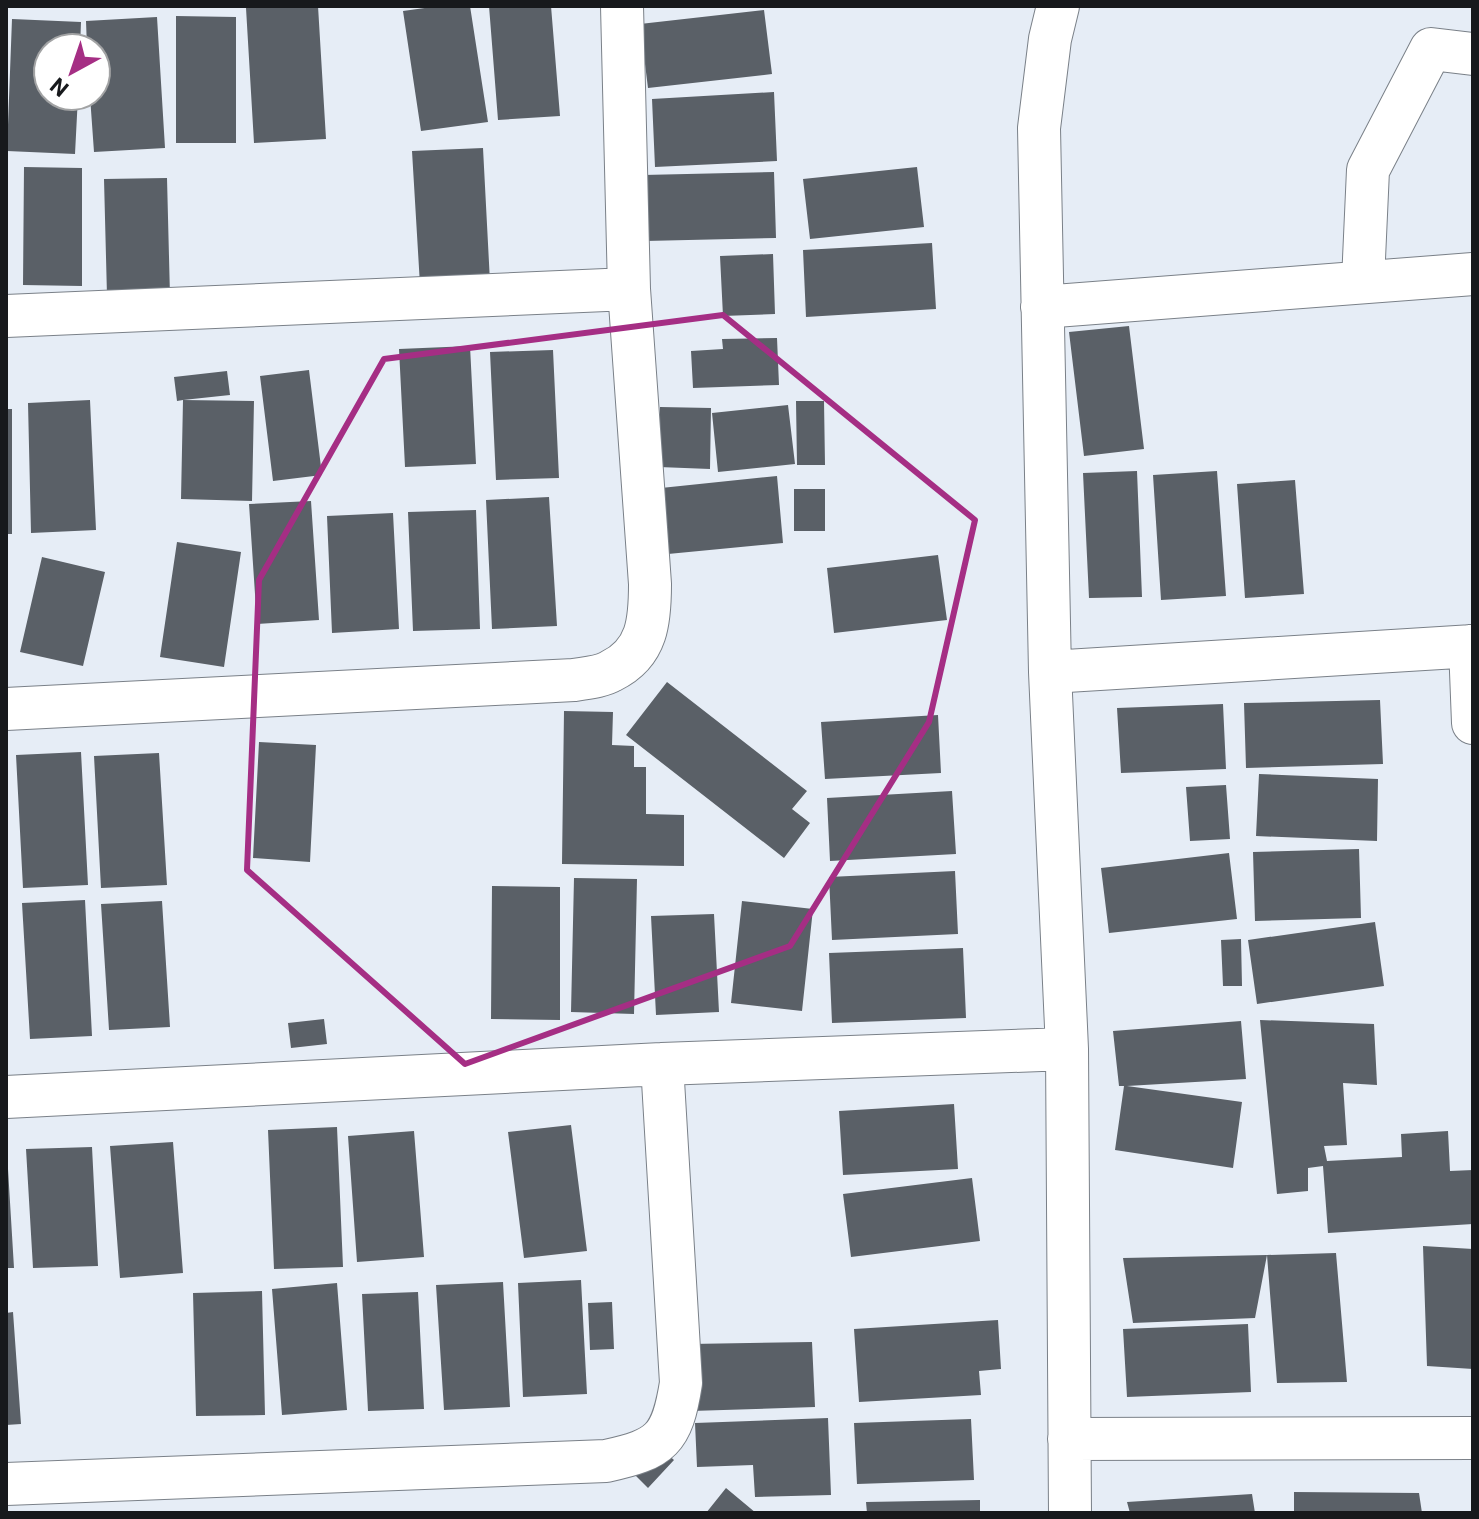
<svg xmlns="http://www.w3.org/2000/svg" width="1479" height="1519" font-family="Roboto,sans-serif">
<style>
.building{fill:#5a6067}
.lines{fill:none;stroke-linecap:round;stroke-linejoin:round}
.minor-casing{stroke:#7a8088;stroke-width:44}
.minor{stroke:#fff;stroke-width:42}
.marked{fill:none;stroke:#a52e84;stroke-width:6;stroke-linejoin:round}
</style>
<rect width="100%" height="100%" fill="#e6edf6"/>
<!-- building -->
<path class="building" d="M 299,6 L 318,6 L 326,139 L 254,143 L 246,8 Z
M 439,6 L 470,6 L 488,122 L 421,131 L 403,11 Z
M 489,6 L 551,6 L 560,116 L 498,120 Z
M 764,10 L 772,74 L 648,88 L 640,24 Z
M 176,16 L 236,17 L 236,143 L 176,143 Z
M 157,17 L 165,148 L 94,152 L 90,96 L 96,96 L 96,48 L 87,48 L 86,21 Z
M 12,19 L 81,22 L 80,48 L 48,48 L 48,96 L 78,96 L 75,154 L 7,151 Z
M 774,92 L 777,161 L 655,167 L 652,99 Z
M 483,148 L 490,282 L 420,285 L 412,151 Z
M 24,167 L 82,168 L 82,286 L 23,285 Z
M 917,167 L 924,227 L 810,239 L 803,179 Z
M 774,172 L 776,238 L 645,241 L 643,175 Z
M 167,178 L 170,296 L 107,296 L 104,179 Z
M 932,243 L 936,309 L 806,317 L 803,250 Z
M 773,254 L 775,314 L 723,316 L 720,256 Z
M 1129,326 L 1144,449 L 1084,456 L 1069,332 Z
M 777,338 L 779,385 L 693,388 L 691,351 L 723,349 L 722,339 Z
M 470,346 L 476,464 L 405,467 L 399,349 Z
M 553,350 L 559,478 L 496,480 L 490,352 Z
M 309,370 L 322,475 L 273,481 L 260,376 Z
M 227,371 L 230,395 L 183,400 L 254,401 L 252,501 L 181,499 L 183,400 L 177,401 L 174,377 Z
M 90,400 L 96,530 L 31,533 L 28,403 Z
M 796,401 L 824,401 L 825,465 L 797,465 Z
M 788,405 L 795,464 L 718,472 L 712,413 Z
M 660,407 L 711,408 L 710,469 L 659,467 Z
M 6,409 L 12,409 L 12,534 L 6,534 Z
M 1137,471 L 1142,597 L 1089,598 L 1083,473 Z
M 1217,471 L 1226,596 L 1161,600 L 1153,475 Z
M 777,476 L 783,543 L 668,554 L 661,488 Z
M 1295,480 L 1304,594 L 1245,598 L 1237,484 Z
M 794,489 L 825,489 L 825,531 L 794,531 Z
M 549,497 L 557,626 L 492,629 L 486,500 Z
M 311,501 L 319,620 L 257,624 L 249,504 Z
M 476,510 L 480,629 L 413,631 L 408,512 Z
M 393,513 L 399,629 L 332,633 L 327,516 Z
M 177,542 L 241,552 L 224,667 L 160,657 Z
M 938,555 L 947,620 L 834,633 L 827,568 Z
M 42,557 L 105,572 L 83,666 L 20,652 Z
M 667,682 L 807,791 L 792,809 L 810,823 L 784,858 L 626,735 Z
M 1380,700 L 1383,764 L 1246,768 L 1244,703 Z
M 1223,704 L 1226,769 L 1121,773 L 1117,708 Z
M 564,711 L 613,712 L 612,745 L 634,746 L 634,767 L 646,767 L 646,814 L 684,815 L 684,866 L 562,864 Z
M 938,715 L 941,773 L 825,779 L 821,722 Z
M 259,742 L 316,745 L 310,862 L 253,858 Z
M 81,752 L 88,885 L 23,888 L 16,755 Z
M 159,753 L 167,885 L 101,888 L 94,756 Z
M 1259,774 L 1378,779 L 1377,841 L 1256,836 Z
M 1226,785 L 1230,839 L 1190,841 L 1186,787 Z
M 952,791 L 956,854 L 830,861 L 827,798 Z
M 1359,849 L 1361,918 L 1255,921 L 1253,852 Z
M 1229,853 L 1237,919 L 1109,933 L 1101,868 Z
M 955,871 L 958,934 L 832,940 L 829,877 Z
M 574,878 L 637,879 L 634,1014 L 571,1012 Z
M 492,886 L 560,887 L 560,1020 L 491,1019 Z
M 85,900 L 92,1036 L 30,1039 L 22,903 Z
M 162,901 L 170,1027 L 109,1030 L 101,904 Z
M 742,901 L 813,909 L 802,1011 L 731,1003 Z
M 714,914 L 719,1012 L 656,1015 L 651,916 Z
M 1375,922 L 1384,986 L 1257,1004 L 1248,940 Z
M 1241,939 L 1242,986 L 1223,986 L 1221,940 Z
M 963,948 L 966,1018 L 832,1023 L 829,953 Z
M 324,1019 L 327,1044 L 291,1048 L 288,1023 Z
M 1260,1020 L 1374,1024 L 1377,1085 L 1343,1083 L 1347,1145 L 1324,1146 L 1327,1161 L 1402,1157 L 1401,1134 L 1448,1131 L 1450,1171 L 1473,1170 L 1473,1224 L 1328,1233 L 1323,1166 L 1308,1168 L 1308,1191 L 1277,1194 Z
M 1241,1021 L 1246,1079 L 1127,1086 L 1242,1102 L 1233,1168 L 1115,1150 L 1124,1086 L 1119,1086 L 1113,1031 Z
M 954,1104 L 958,1169 L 843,1175 L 839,1111 Z
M 571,1125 L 587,1251 L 524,1258 L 508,1132 Z
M 337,1127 L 343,1267 L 274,1269 L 268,1130 Z
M 414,1131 L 424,1257 L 357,1262 L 348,1136 Z
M 173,1142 L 183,1273 L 120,1278 L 110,1146 Z
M 92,1147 L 98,1266 L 33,1268 L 26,1149 Z
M 6,1169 L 8,1169 L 14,1268 L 6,1268 Z
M 972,1178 L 980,1241 L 851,1257 L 843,1194 Z
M 1423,1246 L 1473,1249 L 1473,1369 L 1427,1366 Z
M 1336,1253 L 1347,1382 L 1277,1383 L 1267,1255 Z
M 1267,1255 L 1255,1318 L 1133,1323 L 1123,1258 Z
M 581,1280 L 587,1394 L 523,1397 L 518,1283 Z
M 503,1282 L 510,1407 L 444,1410 L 436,1285 Z
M 337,1283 L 347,1410 L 282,1415 L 272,1289 Z
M 262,1291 L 265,1415 L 196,1416 L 193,1293 Z
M 418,1292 L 424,1409 L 368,1411 L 362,1294 Z
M 612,1302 L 614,1349 L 590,1350 L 588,1303 Z
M 13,1312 L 21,1424 L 6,1425 L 6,1313 Z
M 998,1320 L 1001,1369 L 979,1371 L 981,1395 L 859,1402 L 854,1329 Z
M 1248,1324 L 1251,1392 L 1127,1397 L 1123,1329 Z
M 812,1342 L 815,1407 L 691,1411 L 690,1344 Z
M 828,1418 L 831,1495 L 755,1497 L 753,1465 L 697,1467 L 695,1423 Z
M 971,1419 L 974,1480 L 857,1484 L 854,1423 Z
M 653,1441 L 674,1460 L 648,1488 L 627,1467 Z
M 726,1488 L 756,1513 L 706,1513 Z
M 1294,1492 L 1419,1493 L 1422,1513 L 1294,1513 Z
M 1252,1494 L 1255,1513 L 1130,1513 L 1127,1502 Z
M 980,1500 L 980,1513 L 867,1513 L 866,1502 Z"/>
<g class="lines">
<defs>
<path id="minor" d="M 1058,6 L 1050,39 L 1039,128 L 1050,672 L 1067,1049 L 1070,1513
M 1363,281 L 1368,170 L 1431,49 L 1473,54
M 1042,307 L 1473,274
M 6,316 L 629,289
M 1470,646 L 1473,723
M 1050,672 L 1473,646
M 6,709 L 574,680 C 585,678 601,677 611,671 C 648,653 650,620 650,584 L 629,289 L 622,6
M 6,1097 L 662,1064 L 1067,1049
M 1069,1439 L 1473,1438
M 6,1484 L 606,1461 C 661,1449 672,1440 681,1383 L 662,1064"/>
</defs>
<!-- minor casing -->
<use href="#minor" class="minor-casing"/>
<!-- minor -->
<use href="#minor" class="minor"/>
</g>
<!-- marked area -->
<path class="marked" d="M 723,315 L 975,520 L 929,722 L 790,946 L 465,1064 L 247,870 L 259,580 L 384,359 Z"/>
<!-- border -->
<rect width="1479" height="1519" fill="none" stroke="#17191c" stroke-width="16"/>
<!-- north arrow -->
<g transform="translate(72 72) rotate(220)"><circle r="38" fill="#ffffff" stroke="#a2a3a4" stroke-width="2"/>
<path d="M0-6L14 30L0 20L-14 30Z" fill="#a52e84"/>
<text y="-12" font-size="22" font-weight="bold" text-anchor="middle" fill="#17191c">N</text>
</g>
</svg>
